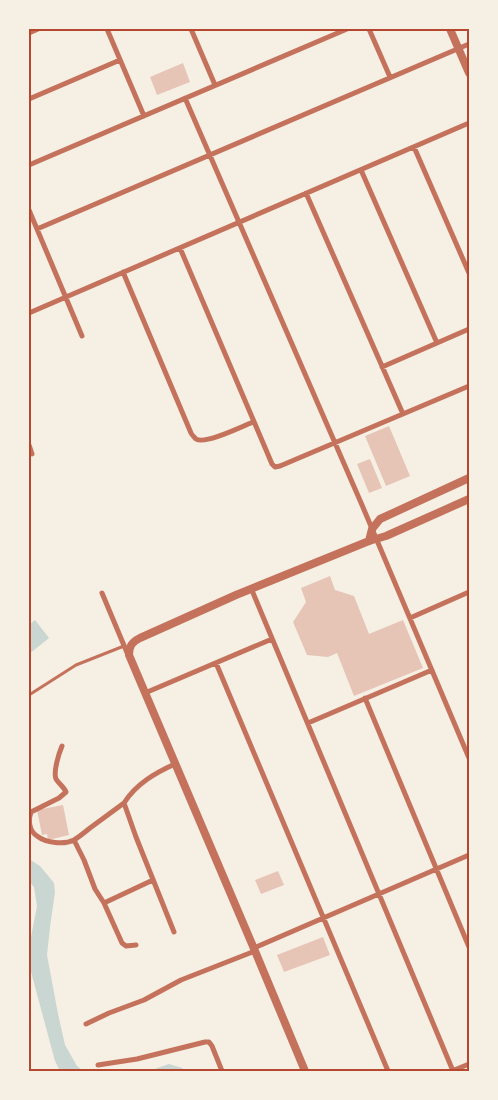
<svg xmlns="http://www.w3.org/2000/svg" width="498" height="1100" font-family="Figtree,sans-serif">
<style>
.water{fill:#c9d6d2}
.building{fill:#e6c5b7}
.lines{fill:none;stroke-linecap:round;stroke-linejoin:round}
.service{stroke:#c5725c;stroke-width:3}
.minor{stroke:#c5725c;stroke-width:5}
.tertiary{stroke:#c5725c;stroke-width:8}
.neatline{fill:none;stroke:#b5482f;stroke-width:2}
</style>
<rect width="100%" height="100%" fill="#f6efe4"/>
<!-- water -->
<path class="water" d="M 35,620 L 49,638 L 29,654 L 29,625 Z
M 29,859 L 40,866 L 54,883 L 55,892 L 50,927 L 47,955 L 58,1014 L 65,1045 L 77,1066 L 83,1071 L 60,1071 L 55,1061 L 30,968 L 29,947 L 37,906 L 34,887 L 29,881 Z
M 169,1064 L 182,1068 L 185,1071 L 149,1071 Z"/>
<!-- building -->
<path class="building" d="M 183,63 L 190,82 L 157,95 L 150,77 Z
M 389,426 L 410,476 L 386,486 L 365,436 Z
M 370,459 L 382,488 L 369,493 L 357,464 Z
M 330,576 L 335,590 L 354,596 L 369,634 L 403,620 L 423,668 L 354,696 L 337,653 L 328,657 L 307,655 L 293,622 L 306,602 L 301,588 Z
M 63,805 L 69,835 L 48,840 L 47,834 L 42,835 L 37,810 Z
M 278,871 L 284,885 L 261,894 L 255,880 Z
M 323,937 L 330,955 L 284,972 L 277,955 Z"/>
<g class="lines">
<!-- service -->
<path class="service" d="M 29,695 L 76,665 L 124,646"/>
<!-- minor -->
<path class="minor" d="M 107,29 L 144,116
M 191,29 L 215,85
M 369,29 L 390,77
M 29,33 L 38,29
M 185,98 L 362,505 L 469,758
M 29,99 L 120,60
M 414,147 L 469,273
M 29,165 L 347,29
M 361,170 L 437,343
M 306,193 L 403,414
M 29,210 L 82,336
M 37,229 L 469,44
M 180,248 L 272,464 L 275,467 L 280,466 L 469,386
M 123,272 L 191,433 C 192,435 194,437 196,439 C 205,445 243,426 253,422
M 29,313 L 469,123
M 382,367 L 469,329
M 29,445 L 32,454
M 251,588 L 453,1071
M 102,593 L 128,655
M 410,618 L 469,592
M 216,663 L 388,1071
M 145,693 L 272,639
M 365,698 L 469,947
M 308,723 L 432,670
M 62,746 C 59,753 53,772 56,779 C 59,784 64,787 66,792 L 59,798 L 31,812 C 28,820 29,831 37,836 C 46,843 64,845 74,840 C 79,837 85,832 90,828 C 101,820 113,811 124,803 C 136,784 155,773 175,764
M 124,803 L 136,837 L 174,932
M 74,840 L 84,860 L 95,889 L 104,903 L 122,943 L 126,946 L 136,945
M 104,903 L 153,880
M 254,948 L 469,855
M 86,1024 L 109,1013 L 144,1000 L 181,980 L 255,951
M 98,1065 L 137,1059 L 205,1042 L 209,1042 L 212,1046 L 222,1071
M 452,1071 L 469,1064"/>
<!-- tertiary -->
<path class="tertiary" d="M 450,29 L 469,73
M 369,541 L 372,529 L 380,519 L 469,478
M 305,1071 L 255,951 L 129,655 C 129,646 132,642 140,638 L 236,595 L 369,541 L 386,536 L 469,499"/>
</g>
<!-- border -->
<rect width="498" height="1100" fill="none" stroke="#f6efe4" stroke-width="60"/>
<rect x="30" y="30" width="438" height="1040" class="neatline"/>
</svg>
